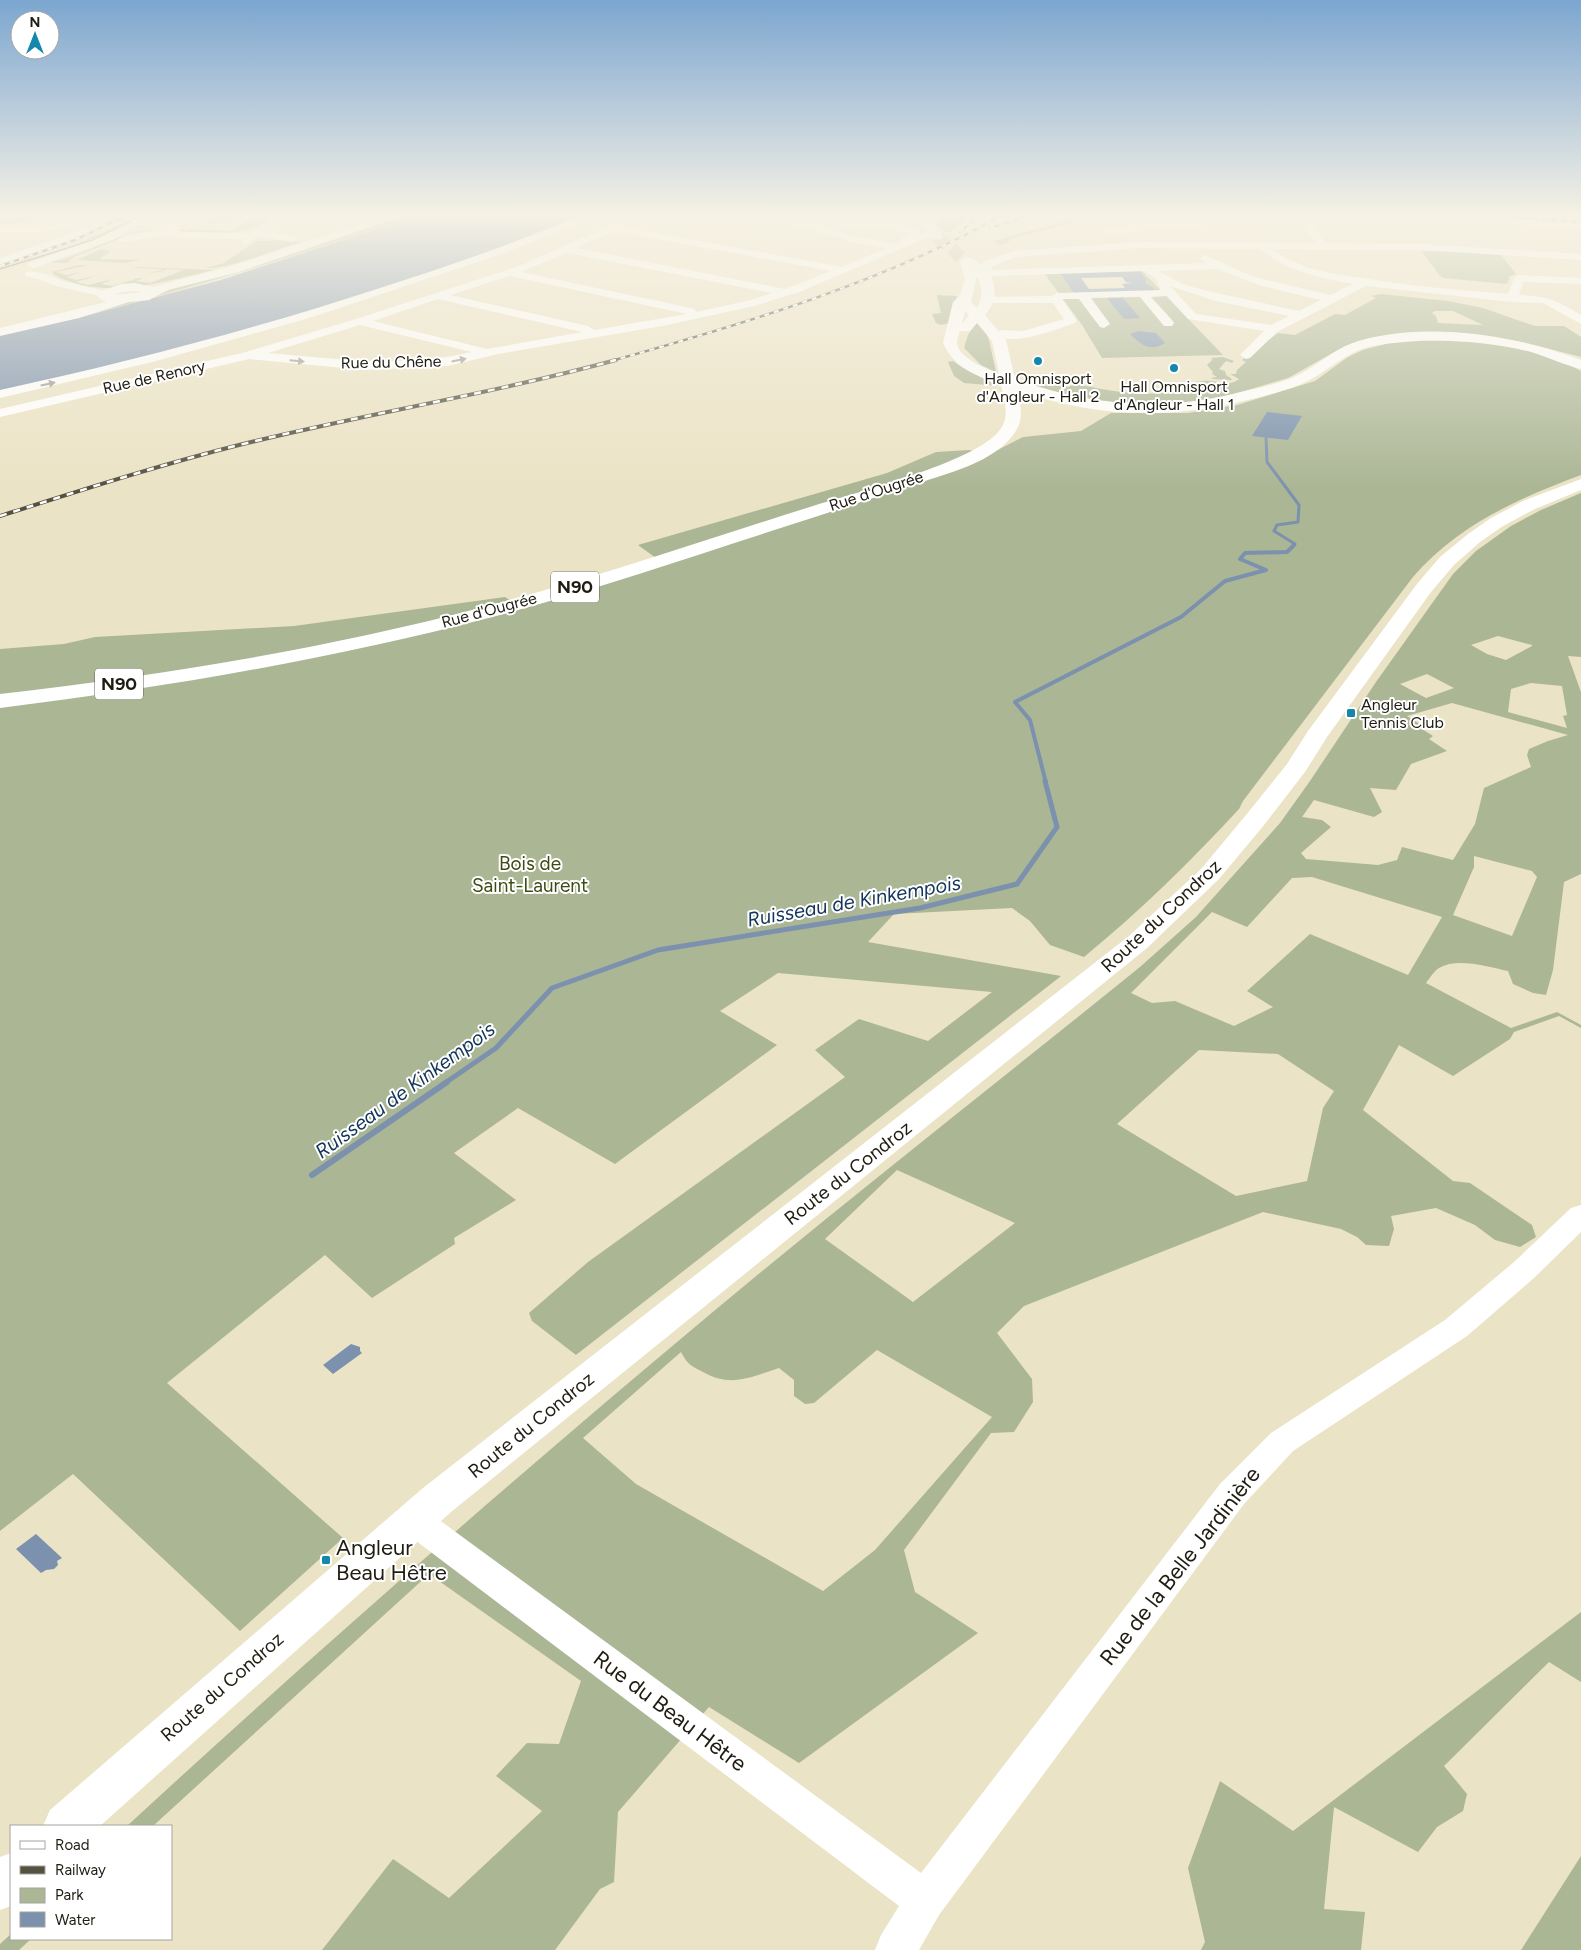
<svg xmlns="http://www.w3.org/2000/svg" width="1581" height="1950" font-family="Figtree,sans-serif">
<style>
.green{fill:#abb695;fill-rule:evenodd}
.water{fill:#7b91ad;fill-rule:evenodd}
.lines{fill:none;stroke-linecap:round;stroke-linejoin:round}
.stream-far3{stroke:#7b91ad;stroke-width:3}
.stream-far2{stroke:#7b91ad;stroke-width:4}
.stream-far1{stroke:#7b91ad;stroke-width:5}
.stream{stroke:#7b91ad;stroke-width:6}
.major-tunnel{stroke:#c2bba1;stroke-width:13;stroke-dasharray:13 6;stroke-linecap:butt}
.minor{fill:#fff;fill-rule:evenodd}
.major{fill:#fff;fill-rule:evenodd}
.tram{stroke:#555141;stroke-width:1}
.rail-far1-casing{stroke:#555141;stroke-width:2.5}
.rail-casing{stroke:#555141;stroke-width:4}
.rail-far1{stroke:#fff;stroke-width:2;stroke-dasharray:5;stroke-linecap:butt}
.rail{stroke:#fff;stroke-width:2.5;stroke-dasharray:7;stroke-linecap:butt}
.oneway{fill:#9a9994}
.poi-dot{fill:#1387ac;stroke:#fff;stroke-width:2}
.labels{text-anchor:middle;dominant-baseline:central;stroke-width:4;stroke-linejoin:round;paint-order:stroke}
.far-street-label{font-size:16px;fill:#1f1c11;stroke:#fff}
.far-poi-label{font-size:16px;fill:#1f1c11;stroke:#fff}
.shield{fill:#fff;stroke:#626058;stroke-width:1}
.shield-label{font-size:18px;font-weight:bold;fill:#1f1c11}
.park-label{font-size:19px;fill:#3d4a13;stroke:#fff}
.street-label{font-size:19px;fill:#1f1c11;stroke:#fff}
.water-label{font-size:20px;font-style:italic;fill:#13345b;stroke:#fff}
.near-poi-label{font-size:22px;fill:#1f1c11;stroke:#fff;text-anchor:start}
.near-street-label{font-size:22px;fill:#1f1c11;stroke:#fff}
</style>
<rect width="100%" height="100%" fill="#ebe3c5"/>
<!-- green -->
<path class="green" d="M 46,215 L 77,215 L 0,224 L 0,221 Z
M 235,215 L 238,215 C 225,224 220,224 205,223 L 207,222 L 204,220 L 209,219 L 194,218 L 199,215 Z
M 257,215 L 264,215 L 263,218 L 270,221 C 236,237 212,235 176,231 L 183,227 L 180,225 L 189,224 L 181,229 L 231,231 Z
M 407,215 L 419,215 C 309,251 199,287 86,315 Z
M 934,215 L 970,215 L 967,220 L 948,233 L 936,225 L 939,221 Z
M 1098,215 L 1141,215 L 1099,219 L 1087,219 L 1010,239 L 1009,242 L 999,245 L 994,241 L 1043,227 Z
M 126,222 L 133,222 L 72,248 L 0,270 L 0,268 L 67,248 Z
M 143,231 L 157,231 L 129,235 L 74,257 L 67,263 L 49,262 L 65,259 L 129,233 Z
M 291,240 L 299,242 C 275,250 230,269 206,268 L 224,263 L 256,241 Z
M 101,249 L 111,251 L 99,259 L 141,260 L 124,263 L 77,260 Z
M 1431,251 L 1480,252 L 1501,255 L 1516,274 L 1510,276 L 1507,284 L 1444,278 L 1440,276 L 1422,252 Z
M 79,265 L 89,265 L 56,272 L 66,275 L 81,272 L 66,277 L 76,280 L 96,276 L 76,282 L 88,285 L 113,279 L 101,284 L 113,286 L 139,278 L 143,278 L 136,281 L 150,283 L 184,270 L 165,269 L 166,270 L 145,275 L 164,269 L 134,268 L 136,267 L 214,270 C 171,280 111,298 69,281 C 62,279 56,277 52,272 Z
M 1140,271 L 1143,272 L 1223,355 L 1102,358 L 1082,325 L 1044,273 L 1060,273 L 1075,293 L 1156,291 L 1146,283 L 1146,277 Z
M 1381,294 L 1448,301 L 1483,308 L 1535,326 L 1564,326 L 1581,337 L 1581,357 L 1527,343 L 1459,334 L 1417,334 L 1377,337 L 1345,346 L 1288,378 L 1217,399 L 1189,404 L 1150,405 L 1089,401 L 1030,385 L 1045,381 L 1068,387 L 1075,384 C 1103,389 1132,396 1160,393 C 1175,391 1195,379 1209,381 C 1219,381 1230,387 1239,379 L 1230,374 L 1236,374 L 1237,370 L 1246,362 L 1242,360 L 1278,333 L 1295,335 L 1335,314 L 1345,315 L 1376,298 L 1371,296 ZM 1435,311 L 1453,311 L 1483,325 L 1438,323 L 1436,316 L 1432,313 Z
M 937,295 L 957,296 L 951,311 L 949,323 L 941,325 L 936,323 L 932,314 L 941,313 Z
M 976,323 L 982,323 L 989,340 L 996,372 L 981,365 L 964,348 L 968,335 Z
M 1417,340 C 1471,341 1532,344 1581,371 L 1581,475 C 1517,499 1458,525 1413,577 L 1243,801 L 1239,809 C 1190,862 1140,911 1084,957 L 1050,945 L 1030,921 L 1012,908 L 894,914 L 868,942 L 1061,976 L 576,1355 L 532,1321 L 529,1313 L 588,1262 L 845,1077 L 815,1050 L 859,1019 L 928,1041 L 992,992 L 778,973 L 720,1011 L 777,1045 L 615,1164 L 518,1108 L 454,1153 L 516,1200 L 454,1238 L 455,1244 L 372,1298 L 325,1255 L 167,1383 L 343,1538 L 240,1631 L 73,1474 L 0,1531 L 0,649 L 64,644 L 95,637 L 294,626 L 505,597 L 519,606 L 663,563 L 638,545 L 887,473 L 936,452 L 969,450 L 988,455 L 1023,437 L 1081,431 L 1111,413 L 1188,413 L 1237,405 L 1315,381 L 1348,357 L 1363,350 L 1389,343 Z
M 1223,357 L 1234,361 L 1232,363 L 1226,361 L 1219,369 L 1225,371 L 1226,375 L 1232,379 L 1231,380 L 1213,379 L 1211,378 L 1217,377 L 1212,374 L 1213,372 L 1207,365 L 1213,359 L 1210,358 Z
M 953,361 L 963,368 L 999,386 L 964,383 L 954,376 L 948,362 Z
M 1581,493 L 1581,657 L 1568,656 L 1581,692 L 1581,874 L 1564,882 L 1553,970 L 1546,995 L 1533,993 L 1513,984 L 1508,971 C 1488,967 1458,957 1439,968 C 1434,971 1430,978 1426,983 L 1511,1028 L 1557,1012 L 1581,1025 L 1581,1028 L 1559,1016 L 1514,1032 L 1510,1039 L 1453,1076 L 1399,1045 L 1363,1110 L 1453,1181 L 1470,1183 L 1532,1225 L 1536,1237 L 1520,1247 L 1495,1240 L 1475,1225 L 1436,1208 L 1391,1216 L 1394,1229 L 1389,1246 L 1366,1245 L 1357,1237 L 1341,1229 L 1263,1212 L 1024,1306 L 997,1333 L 1032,1379 L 1033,1402 L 1014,1432 L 991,1433 L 904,1550 L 915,1592 L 978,1633 L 799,1763 L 709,1707 L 618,1812 L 614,1882 L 600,1889 L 555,1950 L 322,1950 L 393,1859 L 449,1898 L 542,1811 L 496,1776 L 527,1743 L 559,1744 L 581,1681 L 429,1574 L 153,1826 L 127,1826 C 318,1650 514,1478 714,1311 C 854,1194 998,1082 1140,967 L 1196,917 L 1280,823 L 1310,781 L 1376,682 L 1453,574 L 1476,551 L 1511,526 L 1541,510 ZM 1498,636 L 1532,645 L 1532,646 L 1506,660 L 1487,654 L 1471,645 ZM 1427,674 L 1454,688 L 1426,698 L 1400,684 ZM 1531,683 L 1562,686 L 1567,715 L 1563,716 L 1567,728 L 1508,712 L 1511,689 ZM 1452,703 L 1568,735 L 1548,741 L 1529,749 L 1527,755 L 1531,767 L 1484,788 L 1475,824 L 1453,860 L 1402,847 L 1397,860 L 1378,865 L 1306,859 L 1301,853 L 1331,827 L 1322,820 L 1302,817 L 1314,800 L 1374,817 L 1382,812 L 1370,788 L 1396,790 L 1411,764 L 1447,751 L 1429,739 L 1433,736 L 1422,729 L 1418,723 L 1407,716 ZM 1474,856 L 1532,871 L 1537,877 L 1512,936 L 1453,915 L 1474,867 ZM 1312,877 L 1442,917 L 1408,975 L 1310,934 L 1247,991 L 1273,1007 L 1234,1026 L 1175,1001 L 1152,1003 L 1131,993 L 1212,912 L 1247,927 L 1292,878 ZM 1199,1050 L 1278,1054 L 1334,1091 L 1323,1108 L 1307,1181 L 1236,1196 L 1117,1124 ZM 897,1170 L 1015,1223 L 913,1302 L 825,1239 ZM 877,1350 L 992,1417 L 875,1550 L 823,1591 L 636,1484 L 583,1438 L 681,1352 C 688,1365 690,1365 703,1372 C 731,1388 751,1377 779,1368 L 794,1380 L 794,1396 L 805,1404 L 814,1403 Z
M 1581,1612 L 1581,1682 L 1549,1662 L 1444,1766 L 1467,1794 L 1463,1811 L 1437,1827 L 1418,1852 L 1334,1807 L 1324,1909 L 1365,1912 L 1361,1950 L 1201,1950 L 1205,1942 L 1188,1868 L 1220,1781 L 1293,1831 Z
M 1581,1856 L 1581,1950 L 1521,1950 Z
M 11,1934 L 11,1939 L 31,1939 L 19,1950 L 0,1950 L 0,1944 Z"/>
<!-- water -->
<path class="water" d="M 420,215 L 586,215 C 443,273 294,319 144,358 C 96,371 48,380 0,391 L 0,335 L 81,317 L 221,280 Z
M 1140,271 L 1146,278 L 1146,283 L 1157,291 L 1074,293 L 1060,273 ZM 1122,277 L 1126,282 L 1131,283 L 1122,284 L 1125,288 L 1089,289 L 1081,278 Z
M 1109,297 L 1122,297 L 1140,318 L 1124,319 L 1107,298 Z
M 1138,331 L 1156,333 L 1165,343 C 1149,353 1141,344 1130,334 Z
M 1267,412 L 1302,416 L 1288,440 L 1252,436 Z
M 351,1344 L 360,1347 L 360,1351 L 362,1353 L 333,1374 L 323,1365 Z
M 36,1534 L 62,1558 L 57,1561 L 58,1565 L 54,1569 L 46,1570 L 41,1573 L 16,1549 Z"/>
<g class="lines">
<!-- stream-far3 -->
<path class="stream-far3" d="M 1266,438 L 1267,462 L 1299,505 L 1298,522 L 1277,525 L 1274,531 L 1295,544 L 1292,547"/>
<!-- stream-far2 -->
<path class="stream-far2" d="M 1046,783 L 1030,720 L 1015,702 L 1181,617 L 1225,581 L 1266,570 L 1240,559 L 1245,553 L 1287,552 L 1294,545"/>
<!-- stream-far1 -->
<path class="stream-far1" d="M 445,1083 L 496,1048 L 552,988 L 658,950 L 920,908 L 1017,884 L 1057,827 L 1045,781"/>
<!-- stream -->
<path class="stream" d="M 312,1175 L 447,1082"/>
<!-- major-tunnel -->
<path class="major-tunnel" d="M 937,236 L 963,259"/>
<!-- minor -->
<path class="minor" d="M 146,214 L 159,214 L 119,237 L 37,267 L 33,268 L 28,265 L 29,263 L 111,233 Z
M 162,214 L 174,214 L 166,221 L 178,226 L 178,231 L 183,232 L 251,233 L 278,214 L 290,214 L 266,232 L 293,236 L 298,239 L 293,242 L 259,236 L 246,244 L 242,243 L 242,239 L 183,238 L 169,235 L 123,242 L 118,239 L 129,234 L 167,229 L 154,221 Z
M 583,214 L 597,214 L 572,226 L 501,254 L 306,319 L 156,361 L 0,398 L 0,390 C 128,362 255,329 380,288 C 448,266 517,243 583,214 Z
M 635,214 L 649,214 L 624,227 L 842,267 L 887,248 L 852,242 L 804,227 L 746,217 L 741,214 L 767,214 L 806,221 L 858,237 L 896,244 L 908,233 L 890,229 L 834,228 L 829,225 L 834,222 C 855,222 905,217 920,233 L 918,235 L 933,230 L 938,233 L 799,292 L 754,306 L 668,325 L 498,354 L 447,366 L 365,370 L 249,359 L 0,417 L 0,409 L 246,352 L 356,319 L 522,265 ZM 614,231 L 831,271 L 785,289 L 576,248 ZM 566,253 L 568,253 L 772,293 L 751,300 L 696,312 L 695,309 L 691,308 L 521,272 ZM 509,276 L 510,276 L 687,314 L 594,330 L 588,326 L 450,295 ZM 438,299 L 582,332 L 487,349 L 373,321 ZM 360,325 L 472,352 C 405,368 336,359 268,353 Z
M 1247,214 L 1288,214 L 1283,217 L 1108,234 L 1103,231 L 1108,228 Z
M 1295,214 L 1305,214 L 1326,243 L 1421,244 L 1581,254 L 1581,260 L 1421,250 L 1273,249 L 1283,257 L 1309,268 L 1340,275 L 1417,286 L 1508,294 L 1514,278 L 1519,275 L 1581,278 L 1581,284 L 1523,282 L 1519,295 C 1548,296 1556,300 1581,315 L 1581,324 L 1543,303 L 1512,302 L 1366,286 L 1277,332 L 1250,358 L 1246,359 L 1240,355 L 1264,331 L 1188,319 L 1167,296 L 1151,297 L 1172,320 L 1174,323 L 1172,326 L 1164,326 L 1140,297 L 1091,298 L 1110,324 L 1104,328 L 1100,327 L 1079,299 L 1062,299 L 1077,321 L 1075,323 C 1058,329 1009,348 995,334 L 1001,330 L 1023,331 L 1064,319 L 1053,303 L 988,303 L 982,300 L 988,297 L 1052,296 L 1057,293 L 1161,290 L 1156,279 L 1145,271 L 993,276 L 990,282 L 982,282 L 981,267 L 983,262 L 1014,251 L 1139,242 L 1316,243 ZM 1139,248 L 1260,249 C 1287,271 1319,278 1353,284 L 1330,295 L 1254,277 L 1205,255 L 1200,258 L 1206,263 L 992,270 L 991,267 L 1016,257 ZM 1217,269 L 1262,286 L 1321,300 L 1299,311 L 1203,290 L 1183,284 L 1158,271 ZM 1170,286 L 1216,301 L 1289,316 L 1271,325 L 1196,314 Z
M 1378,214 L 1445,214 L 1581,222 L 1581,228 L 1383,217 Z
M 109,215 L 115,215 L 117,217 L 75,239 L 0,265 L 0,258 L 67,235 Z
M 78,222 L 82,223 L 82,227 L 39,232 L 0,232 L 0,226 L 39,226 Z
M 30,271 L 48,275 L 63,281 L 109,292 L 111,294 L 105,297 L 56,286 L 41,280 L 26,276 L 25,274 L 26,272 Z
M 1581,1205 L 1581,1232 L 1534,1278 L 1467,1336 L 1293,1451 L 1244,1504 L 939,1915 L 919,1950 L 875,1950 L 881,1935 L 899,1906 L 403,1531 L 398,1521 L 403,1511 L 415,1507 L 427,1511 L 921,1873 L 1220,1484 L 1271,1433 L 1445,1320 L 1514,1262 L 1571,1208 Z"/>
<!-- major -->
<path class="major" d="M 390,214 L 408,214 L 239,272 L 168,290 L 149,300 L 129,302 L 79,318 L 0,336 L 0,328 L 106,302 L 97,296 L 104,290 L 121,284 L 135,283 L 153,287 L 231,266 ZM 135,291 L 143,292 L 114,295 L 122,292 Z
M 913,214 L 925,214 L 941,233 L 943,236 L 941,239 L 933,239 Z
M 966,257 C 993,264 1004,295 985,315 L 1006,340 L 1015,379 C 1094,407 1164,412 1245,391 C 1260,388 1275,384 1289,379 C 1315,369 1334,347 1362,340 C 1430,322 1516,335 1581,360 L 1581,369 C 1564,365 1548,357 1531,352 C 1480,339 1424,337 1373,346 C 1345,351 1325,375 1299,385 C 1284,391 1268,395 1252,399 C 1170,420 1097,418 1017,390 C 1022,412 1025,423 1008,441 C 986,464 948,473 919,483 C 885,494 852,505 818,516 C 711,550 605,587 496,616 C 333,659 167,687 0,708 L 0,694 C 163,675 325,649 484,607 C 595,578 704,540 813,506 C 854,493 975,462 999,431 C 1011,417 1004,401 1001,385 C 977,376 954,368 943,343 L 953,302 L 959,297 L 965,279 L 960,261 ZM 977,276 C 983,288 983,296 977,308 L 971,302 ZM 965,311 L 969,315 L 962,324 ZM 977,323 L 992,341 L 999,374 C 987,369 958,358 957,343 C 957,339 959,334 960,331 L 970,331 Z
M 1581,479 L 1581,490 L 1535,509 L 1503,526 L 1480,542 L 1454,565 L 1431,592 L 1327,737 L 1305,772 L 1264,825 L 1219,879 L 1147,948 L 451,1512 L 100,1826 L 43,1826 L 50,1810 L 423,1488 L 1129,936 L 1201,869 L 1246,815 L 1287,764 L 1308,731 L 1417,584 L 1440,557 L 1468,534 L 1491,518 L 1523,501 Z
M 11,1853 L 11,1906 L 0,1910 L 0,1857 Z"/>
<!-- tram -->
<path class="tram" d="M 0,269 L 93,240 L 144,214"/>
<defs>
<path id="rail-far1" d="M 1467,214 L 1581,222
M 990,228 L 1036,214
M 960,232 L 972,222 L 976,214
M 0,266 L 75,240 L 129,214
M 611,361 C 741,325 887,281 1004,214"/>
<path id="rail" d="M 0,516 C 79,491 159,465 239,445 C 364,414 491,394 616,360"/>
</defs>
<!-- rail-far1 casing -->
<use href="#rail-far1" class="rail-far1-casing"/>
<!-- rail casing -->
<use href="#rail" class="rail-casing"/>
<!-- rail-far1 -->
<use href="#rail-far1" class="rail-far1"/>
<!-- rail -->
<use href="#rail" class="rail"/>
</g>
<!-- one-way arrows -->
<defs><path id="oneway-solid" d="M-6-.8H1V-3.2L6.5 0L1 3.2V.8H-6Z" transform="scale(1.25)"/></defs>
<g class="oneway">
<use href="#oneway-solid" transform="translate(459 360) rotate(-11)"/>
<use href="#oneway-solid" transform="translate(297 361) rotate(5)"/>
<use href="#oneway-solid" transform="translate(48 384) rotate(-12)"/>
</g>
<!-- sky -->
<linearGradient id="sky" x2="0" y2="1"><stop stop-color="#7ca6d0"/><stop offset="0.44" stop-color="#f6f2e5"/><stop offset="1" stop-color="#f6f2e5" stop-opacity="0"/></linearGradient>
<rect width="1581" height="488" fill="url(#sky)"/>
<!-- markers -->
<g class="poi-dot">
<circle cx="1038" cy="361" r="5"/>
<circle cx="1174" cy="368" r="5"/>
<rect x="1346" y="708" width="10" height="10" rx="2.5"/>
<rect x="321" y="1555" width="10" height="10" rx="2.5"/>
</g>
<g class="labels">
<!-- far-street labels -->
<g class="far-street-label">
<text transform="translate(391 362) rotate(-1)">Rue du Chêne</text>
<text transform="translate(154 377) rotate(-13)">Rue de Renory</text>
<text transform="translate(876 491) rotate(-18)">Rue d'Ougrée</text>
<text transform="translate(489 610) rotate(-15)">Rue d'Ougrée</text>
</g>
<!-- far-poi labels -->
<g class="far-poi-label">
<text x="1038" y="378">Hall Omnisport<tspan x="1038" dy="18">d'Angleur - Hall 2</tspan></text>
<text x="1174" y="386">Hall Omnisport<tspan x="1174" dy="18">d'Angleur - Hall 1</tspan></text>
<text x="1361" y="704" text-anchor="start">Angleur<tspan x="1361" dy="18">Tennis Club</tspan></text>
</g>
<!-- shield labels -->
<g class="shield">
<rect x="551" y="571.5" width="48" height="31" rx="4"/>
<rect x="95" y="668.5" width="48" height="31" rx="4"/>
</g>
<g class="shield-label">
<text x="575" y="587">N90</text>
<text x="119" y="684">N90</text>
</g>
<!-- park labels -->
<g class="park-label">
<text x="530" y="863">Bois de<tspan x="530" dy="22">Saint-Laurent</tspan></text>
</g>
<!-- street labels -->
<g class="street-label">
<text transform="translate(1161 916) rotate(-43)">Route du Condroz</text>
<text transform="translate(848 1173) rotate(-38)">Route du Condroz</text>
<text transform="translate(531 1425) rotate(-39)">Route du Condroz</text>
<text transform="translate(222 1687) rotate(-41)">Route du Condroz</text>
</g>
<!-- water labels -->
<g class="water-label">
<text transform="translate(854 901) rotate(-10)">Ruisseau de Kinkempois</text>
<text transform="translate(405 1090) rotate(-36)">Ruisseau de Kinkempois</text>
</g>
<!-- near-poi labels -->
<g class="near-poi-label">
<text x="336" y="1547">Angleur<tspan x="336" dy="25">Beau Hêtre</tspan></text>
</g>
<!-- near-street labels -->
<g class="near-street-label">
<text transform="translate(1180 1566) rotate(-52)">Rue de la Belle Jardinière</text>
<text transform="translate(670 1711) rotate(37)">Rue du Beau Hêtre</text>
</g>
</g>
<!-- legend -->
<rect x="10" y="1825" width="162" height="115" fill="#ffffff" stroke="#a5a4a0"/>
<rect x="20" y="1841" width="25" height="8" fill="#ffffff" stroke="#a5a4a0"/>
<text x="55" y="1850" font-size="15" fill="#1f1c11">Road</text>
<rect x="20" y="1866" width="25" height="8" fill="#555141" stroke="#a5a4a0"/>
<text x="55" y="1875" font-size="15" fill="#1f1c11">Railway</text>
<rect x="20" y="1888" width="25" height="15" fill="#abb695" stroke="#a5a4a0"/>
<text x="55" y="1900" font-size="15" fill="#1f1c11">Park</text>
<rect x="20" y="1912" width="25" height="15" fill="#7b91ad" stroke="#a5a4a0"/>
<text x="55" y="1925" font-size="15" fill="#1f1c11">Water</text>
<!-- north arrow -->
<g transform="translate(35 35)"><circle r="24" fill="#ffffff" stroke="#a5a4a0"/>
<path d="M0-4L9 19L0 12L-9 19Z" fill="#1387ac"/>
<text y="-8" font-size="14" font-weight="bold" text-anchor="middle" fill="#1f1c11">N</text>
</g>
</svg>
